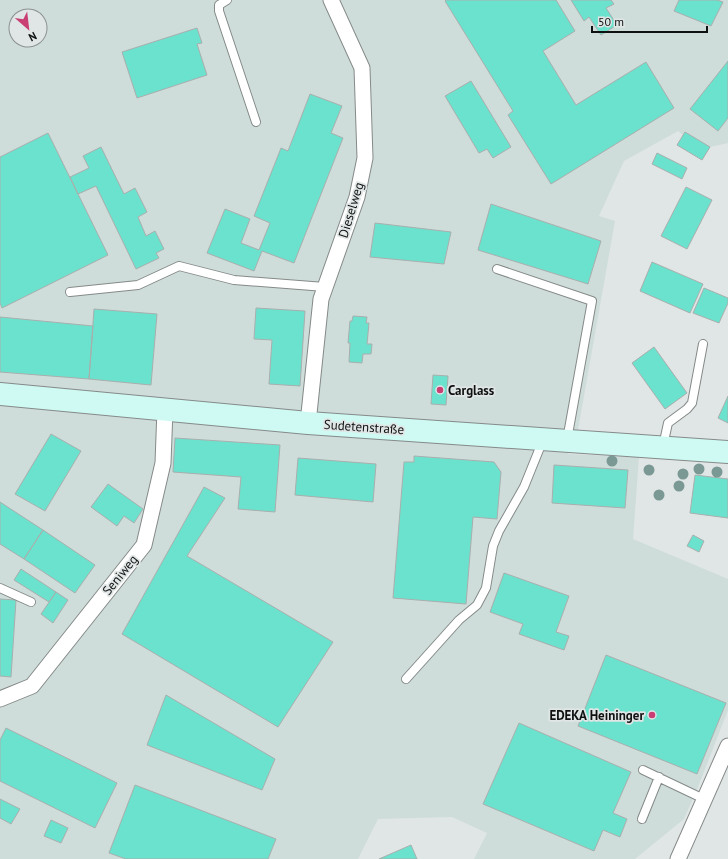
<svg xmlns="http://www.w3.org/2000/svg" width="728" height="859" font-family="'PT Sans',sans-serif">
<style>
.built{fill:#ceddda;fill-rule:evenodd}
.building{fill:#6be2ce;stroke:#a9afad}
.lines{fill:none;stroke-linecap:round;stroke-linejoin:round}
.lane-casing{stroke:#858a89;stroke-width:10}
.street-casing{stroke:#858a89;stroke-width:17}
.secondary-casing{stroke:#858a89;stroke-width:24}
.lane{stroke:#fff;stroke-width:8}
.street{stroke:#fff;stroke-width:15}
.secondary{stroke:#cefaf3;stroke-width:22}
.tree{fill:#7a9994}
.poi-dot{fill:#c93e73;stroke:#e0e6e5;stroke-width:1.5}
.labels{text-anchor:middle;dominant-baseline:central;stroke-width:3.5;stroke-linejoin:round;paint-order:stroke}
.street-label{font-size:13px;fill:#0f1111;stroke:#e0e6e5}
.poi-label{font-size:13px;font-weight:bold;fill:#0f1111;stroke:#e0e6e5;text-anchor:start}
</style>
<rect width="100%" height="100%" fill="#e0e6e5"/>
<!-- built -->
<path class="built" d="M 0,0 L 728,0 L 728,143 L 701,149 L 678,131 L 624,161 L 599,216 L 615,221 L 578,430 L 568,454 L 639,457 L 633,539 L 728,579 L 728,710 L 698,787 L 684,819 L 635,859 L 474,859 L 487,833 L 452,817 L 378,819 L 358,859 L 0,859 ZM 16,16 L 40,16 L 40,40 L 16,40 Z"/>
<!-- building -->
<path class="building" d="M 446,0 L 556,0 L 575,31 L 543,51 L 576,105 L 646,62 L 674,108 L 551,184 L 508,115 L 513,111 L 445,1 Z
M 571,0 L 611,0 L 614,4 L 606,8 L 617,25 L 601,35 L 589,17 L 584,21 Z
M 679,0 L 717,0 L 723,2 L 711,26 L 674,11 Z
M 197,28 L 202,43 L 197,44 L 207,75 L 137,98 L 122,52 Z
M 728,61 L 728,118 L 718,131 L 690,109 Z
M 471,81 L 511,147 L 493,158 L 487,149 L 479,153 L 445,96 Z
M 310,94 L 342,106 L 331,133 L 343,138 L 294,263 L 262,251 L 254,271 L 207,253 L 225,209 L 250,219 L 241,243 L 259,250 L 270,223 L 254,216 L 281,148 L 288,151 Z
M 685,132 L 710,147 L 702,160 L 677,145 Z
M 48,133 L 108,255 L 2,308 L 0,303 L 0,157 Z
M 101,147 L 124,194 L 135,188 L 147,212 L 138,217 L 146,236 L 155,231 L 164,249 L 156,253 L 159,258 L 136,269 L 96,186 L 78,194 L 70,177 L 89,168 L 83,156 Z
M 657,153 L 687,168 L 682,179 L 652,164 Z
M 686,187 L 712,200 L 687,249 L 661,236 Z
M 491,204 L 601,241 L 588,284 L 478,250 Z
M 375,223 L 451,232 L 444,264 L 370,257 Z
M 652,262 L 703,284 L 690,313 L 640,291 Z
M 704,288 L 728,298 L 728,303 L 719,323 L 693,313 Z
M 256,308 L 305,311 L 300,386 L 269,384 L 272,340 L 254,339 Z
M 94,309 L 157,314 L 151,385 L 89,379 Z
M 353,316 L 367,317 L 366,323 L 369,323 L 367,344 L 372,344 L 371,354 L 363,354 L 362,363 L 349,362 L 350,343 L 348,343 L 350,321 L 352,321 Z
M 0,317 L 93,326 L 89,379 L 0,372 Z
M 654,347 L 687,393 L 665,409 L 632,363 Z
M 433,375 L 448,376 L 446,405 L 431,404 Z
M 728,396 L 728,423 L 718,418 Z
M 51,434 L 81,451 L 45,511 L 15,494 Z
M 175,438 L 280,445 L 275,512 L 238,509 L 241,477 L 173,472 Z
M 414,456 L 494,462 L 501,472 L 497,519 L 473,517 L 466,604 L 393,598 L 404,462 L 414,462 Z
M 298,458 L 376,464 L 373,502 L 295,495 Z
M 554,465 L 628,470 L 625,508 L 552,503 Z
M 695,475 L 728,479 L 728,518 L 690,513 Z
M 108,484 L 143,509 L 134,523 L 124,516 L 117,526 L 91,507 Z
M 204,487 L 225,498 L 187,556 L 333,642 L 278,727 L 122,634 Z
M 0,502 L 43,530 L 24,559 L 0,544 Z
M 43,530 L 95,565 L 75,593 L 24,559 Z
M 693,535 L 704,541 L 699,552 L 687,546 Z
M 21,569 L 56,592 L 49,602 L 14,580 Z
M 504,573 L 569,596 L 556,632 L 569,636 L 564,650 L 519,634 L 523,624 L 490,612 Z
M 56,592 L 68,600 L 53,623 L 41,614 Z
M 0,599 L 16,600 L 11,677 L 0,676 Z
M 606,655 L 726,703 L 697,774 L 578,726 Z
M 166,695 L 275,759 L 262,790 L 147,745 Z
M 519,723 L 631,772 L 613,813 L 627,819 L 620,837 L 603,830 L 594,851 L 483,804 Z
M 6,728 L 117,783 L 95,828 L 0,781 L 0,740 Z
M 135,785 L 276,839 L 268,859 L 126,859 L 109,853 Z
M 0,799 L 20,809 L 11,824 L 0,818 Z
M 51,820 L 68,828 L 61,843 L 44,836 Z
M 411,845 L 417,859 L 379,859 Z"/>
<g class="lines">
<defs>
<path id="lane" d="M 227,0 L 219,5 L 219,11 L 256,122
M 497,269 L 592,301 L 567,440
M 70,292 L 138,285 L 179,266 L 234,280 L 325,287
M 663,446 L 668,423 L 687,409 L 692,403 L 703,344
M 0,588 L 31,602
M 406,679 L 459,620 L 477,605 L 486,588 L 493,546 L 499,531 L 524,487 L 543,440
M 643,770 L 704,799
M 642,819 L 659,777"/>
<path id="street" d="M 308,423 L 321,299 L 357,197 L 365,158 L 362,68 L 331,0
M 0,699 L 32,686 L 144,545 L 163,463 L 165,409
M 678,859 L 728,746"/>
<path id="secondary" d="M 0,394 L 308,423 L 728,452"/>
</defs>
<!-- lane casing -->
<use href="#lane" class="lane-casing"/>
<!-- street casing -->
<use href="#street" class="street-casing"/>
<!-- secondary casing -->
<use href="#secondary" class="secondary-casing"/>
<!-- lane -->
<use href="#lane" class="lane"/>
<!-- street -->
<use href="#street" class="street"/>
<!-- secondary -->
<use href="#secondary" class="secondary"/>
</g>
<!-- trees -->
<g class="tree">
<circle cx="612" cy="461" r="5.5"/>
<circle cx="699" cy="469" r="5.5"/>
<circle cx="649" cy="470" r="5.5"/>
<circle cx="717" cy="472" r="5.5"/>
<circle cx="683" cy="474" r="5.5"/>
<circle cx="679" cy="486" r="5.5"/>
<circle cx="659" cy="495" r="5.5"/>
</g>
<!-- markers -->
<g class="poi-dot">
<circle cx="440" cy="390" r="4"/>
<circle cx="652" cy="715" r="4"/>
</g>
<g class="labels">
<!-- street labels -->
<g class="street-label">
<text transform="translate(351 210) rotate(-73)">Dieselweg</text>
<text transform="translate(364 427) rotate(4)">Sudetenstraße</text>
<text transform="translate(120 575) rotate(-51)">Seniweg</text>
</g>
<!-- poi labels -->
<g class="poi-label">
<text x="448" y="390">Carglass</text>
<text x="644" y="715" text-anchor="end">EDEKA Heininger</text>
</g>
</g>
<!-- north arrow -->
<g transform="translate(28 28) rotate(152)"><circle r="19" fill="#e0e6e5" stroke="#8c9190"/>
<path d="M0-3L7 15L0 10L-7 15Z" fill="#c93e73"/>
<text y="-6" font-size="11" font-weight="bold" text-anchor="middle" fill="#0f1111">N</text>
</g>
<!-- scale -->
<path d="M592 26v6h115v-6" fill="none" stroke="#0f1111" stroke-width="2"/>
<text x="598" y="26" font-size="12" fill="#0f1111" stroke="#e0e6e5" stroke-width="3" paint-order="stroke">50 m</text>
</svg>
